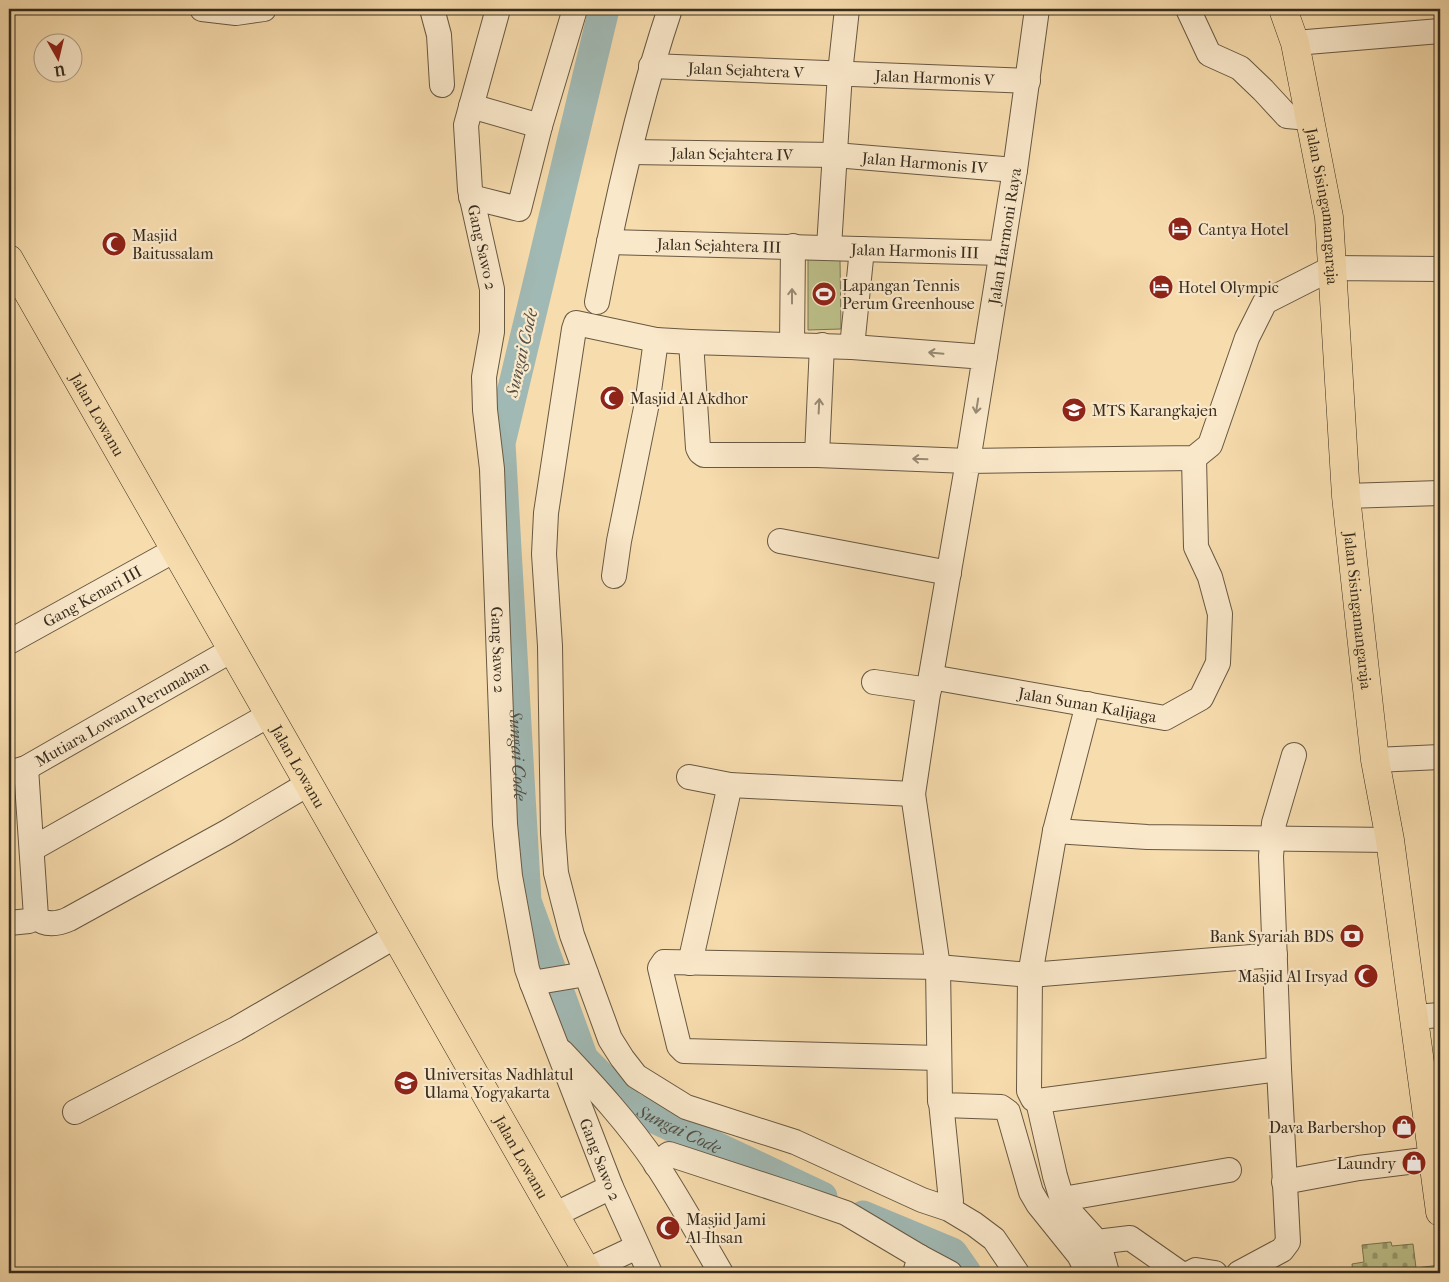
<svg xmlns="http://www.w3.org/2000/svg" width="1449" height="1282" font-family="'IM FELL French Canon',serif">
<style>
.cemetery{fill:url(#cemetery-stones);stroke:#7a7654}
.garden{fill:#bdc08a;stroke:#7a7654}
.lines{fill:none;stroke-linecap:round;stroke-linejoin:round}
.river{stroke:#a1b9b4;stroke-width:31}
.minor-casing{stroke:#675842;stroke-width:26}
.major-casing{stroke:#372c1e;stroke-width:29}
.minor{stroke:#fae8ca;stroke-width:24}
.major{stroke:#f7dcad;stroke-width:28}
.oneway{stroke:#988a74}
.labels{text-anchor:middle;dominant-baseline:central;stroke-width:4.5;stroke-linejoin:round;paint-order:stroke}
.street-label{font-size:16px;fill:#372c1e;stroke:#fae8ca}
.poi-label{font-size:16px;fill:#372c1e;stroke:#fae8ca;text-anchor:start}
.water-label{font-size:18px;font-style:italic;fill:#524f44;stroke:#fae8ca}
</style>
<defs>
<pattern id="cemetery-stones" width="16" height="16" patternUnits="userSpaceOnUse" patternTransform="scale(1.25)"><rect width="16" height="16" fill="#bdc08a"/><path d="M2 7V4a2 2 0 0 1 4 0v3zM10 15v-3a2 2 0 0 1 4 0v3z" fill="#9a9c70"/></pattern>
</defs>
<rect width="100%" height="100%" fill="#f7dcad"/>
<filter id="stains"><feTurbulence type="fractalNoise" baseFrequency=".004" numOctaves="4"/><feColorMatrix values="0 0 0 0 .2 0 0 0 0 .09 0 0 0 0 .02 0 0 0 .5 -.17"/></filter>
<radialGradient id="worn" r=".72"><stop offset=".6" stop-color="#630" stop-opacity="0"/><stop offset="1" stop-color="#630" stop-opacity=".3"/></radialGradient>
<!-- cemetery -->
<path class="cemetery" d="M 1391,1242 L 1392,1246 L 1413,1244 L 1416,1268 L 1440,1265 L 1440,1273 L 1353,1273 L 1352,1264 L 1364,1262 L 1362,1245 Z"/>
<!-- garden -->
<path class="garden" d="M 808,259 L 840,259 L 841,329 L 808,330 Z"/>
<g class="lines">
<!-- river -->
<g class="river">
<path id="s1" d="M 604,9 L 500,443 L 526,901 L 583,1059 L 631,1107 L 822,1197"/>
<path d="M 863,1216 L 952,1253 L 966,1273"/>
</g>
<defs>
<g id="minor">
<path d="M 202,9 L 236,13 L 264,9"/>
<path d="M 432,9 L 439,35 L 442,85"/>
<path id="s2" d="M 498,9 L 466,125 L 470,190 L 492,289 L 492,332 L 484,377 L 485,410 L 492,469 L 505,824 L 510,876 L 527,969 L 532,983 L 611,1187 L 650,1273"/>
<path d="M 1188,9 L 1209,54 L 1240,68 L 1263,90 L 1287,116 L 1309,118"/>
<path d="M 1295,43 L 1440,31"/>
<path id="s3" d="M 651,66 L 1028,81"/>
<path d="M 471,106 L 540,126 L 575,9"/>
<path id="s4" d="M 630,152 L 835,155 L 1015,170"/>
<path d="M 471,197 L 519,209 L 540,126"/>
<path id="s5" d="M 609,242 L 1001,253"/>
<path d="M 829,247 L 840,73 L 847,9"/>
<path d="M 597,302 C 616,203 638,104 670,9"/>
<path d="M 691,342 L 656,340 L 576,323 L 574,329 L 546,513 L 544,554 L 550,646 L 553,833 L 556,873 L 572,935 L 610,1039 L 622,1058 L 636,1076 L 686,1107 L 795,1142 L 922,1200 L 949,1209 L 974,1224 L 994,1239 L 1017,1273"/>
<path d="M 792,345 L 793,246"/>
<path d="M 852,347 L 862,249"/>
<path id="s6" d="M 985,357 L 852,347 L 691,342 L 698,448 L 700,452 L 704,455 L 817,455 L 968,461 L 1015,170 L 1037,9"/>
<path d="M 817,455 L 822,345"/>
<path d="M 1346,496 L 1440,493"/>
<path d="M 780,541 L 949,573"/>
<path d="M 614,576 L 619,541 L 648,398 L 656,340"/>
<path id="s7" d="M 9,642 L 175,550"/>
<path id="s8" d="M 931,677 L 1165,718 L 1201,698 L 1218,663 L 1220,614 L 1210,577 L 1196,547 L 1194,458"/>
<path d="M 874,682 L 929,690"/>
<path d="M 1088,704 L 1055,831 L 1030,975 L 1029,1091 L 1033,1099 L 1038,1101 L 1279,1069"/>
<path d="M 1375,760 L 1440,757"/>
<path d="M 26,768 L 36,917 C 45,926 58,924 69,919 L 227,832 L 308,784"/>
<path id="s9" d="M 9,773 L 26,768 L 232,650"/>
<path d="M 689,777 L 730,785 L 913,794 L 929,687 L 968,461 L 1194,458 L 1210,445 L 1247,338 L 1265,302 L 1332,268 L 1440,269"/>
<path d="M 913,794 L 938,967 L 940,1101 L 944,1105 L 1001,1107 L 1008,1112 L 1031,1192 L 1038,1204 L 1079,1255 L 1088,1273"/>
<path d="M 1055,831 L 1147,837 L 1390,840"/>
<path d="M 32,849 L 269,715"/>
<path d="M 9,923 L 29,921 L 36,917"/>
<path d="M 690,963 L 730,785"/>
<path d="M 532,983 L 586,974"/>
<path d="M 1415,1017 L 1440,1015"/>
<path d="M 562,1052 C 595,1087 629,1124 656,1164 C 679,1199 700,1237 721,1273"/>
<path d="M 938,1058 L 684,1051 L 679,1046 L 660,968 L 664,962 L 938,967 L 1030,975 L 1275,955"/>
<path d="M 1038,1101 L 1055,1176 L 1061,1196 L 1071,1213 L 1099,1244 L 1107,1273"/>
<path d="M 941,1102 L 951,1201"/>
<path d="M 75,1112 L 236,1029 L 396,936"/>
<path d="M 656,1165 L 669,1154 L 791,1194 L 846,1213 L 920,1257"/>
<path d="M 1284,1182 L 1359,1168 L 1432,1159"/>
<path d="M 1063,1199 L 1229,1170"/>
<path d="M 554,1215 L 611,1187"/>
<path d="M 1099,1244 L 1105,1241 L 1130,1238 L 1180,1273"/>
<path d="M 586,1271 L 637,1247"/>
<path d="M 915,1273 L 920,1257 L 950,1273"/>
<path d="M 1190,1273 L 1196,1270 L 1215,1273"/>
<path d="M 1239,1273 L 1282,1250 L 1288,1242 L 1279,1069 L 1271,856 L 1274,823 L 1294,755"/>
</g>
<g id="major">
<path id="s10" d="M 1283,9 L 1295,43 L 1329,217 L 1346,496 L 1361,635 L 1375,760 L 1390,840 L 1440,1212"/>
<path id="s11" d="M 9,259 L 588,1273"/>
</g>
</defs>
<!-- minor casing -->
<use href="#minor" class="minor-casing"/>
<!-- major casing -->
<use href="#major" class="major-casing"/>
<!-- minor -->
<use href="#minor" class="minor"/>
<!-- major -->
<use href="#major" class="major"/>
</g>
<!-- one-way arrows -->
<defs><path id="oneway-shaft" d="M-6 0H5M1.5-3L5.5 0L1.5 3" fill="none" stroke-width="1.6" stroke-linecap="round" stroke-linejoin="round" transform="scale(1.25)"/></defs>
<g class="oneway">
<use href="#oneway-shaft" transform="translate(792 296) rotate(-90)"/>
<use href="#oneway-shaft" transform="translate(936 353) rotate(-175)"/>
<use href="#oneway-shaft" transform="translate(819 406) rotate(-87)"/>
<use href="#oneway-shaft" transform="translate(977 406) rotate(99)"/>
<use href="#oneway-shaft" transform="translate(920 459) rotate(-178)"/>
</g>
<!-- icons -->
<defs>
<symbol id="hotel-disc" viewBox="-11 -11 22 22"><circle r="9.5" fill="#8f2418" stroke="#fae8ca"/><path d="M-6-4.5h1.5V1H6V5H4.5V3h-9V5H-6ZM-4 0a1.8 1.8 0 1 1 3.6 0ZM.5 0V-2.5h3Q6-2.5 6 0Z" fill="#fff"/></symbol>
<symbol id="mosque-disc" viewBox="-11 -11 22 22"><circle r="9.5" fill="#8f2418" stroke="#fae8ca"/><path d="M3.5-4.9A6 6 0 1 0 3.5 4.9A5 5 0 1 1 3.5-4.9Z" fill="#fff"/></symbol>
<symbol id="stadium-disc" viewBox="-11 -11 22 22"><circle r="9.5" fill="#8f2418" stroke="#fae8ca"/><path d="M0-5a6.5 5 0 1 0 0 10a6.5 5 0 1 0 0-10ZM-3.5-1.8h7v3.6h-7Z" fill="#fff"/></symbol>
<symbol id="school-disc" viewBox="-11 -11 22 22"><circle r="9.5" fill="#8f2418" stroke="#fae8ca"/><path d="M0-5L7-2L0 1L-7-2ZM-4 1L0 2.5L4 1V4Q0 6-4 4Z" fill="#fff"/></symbol>
<symbol id="bank-disc" viewBox="-11 -11 22 22"><circle r="9.5" fill="#8f2418" stroke="#fae8ca"/><path d="M-6-4H6V4H-6ZM0-2.3a2.3 2.3 0 1 0 0 4.6a2.3 2.3 0 1 0 0-4.6Z" fill="#fff"/></symbol>
<symbol id="university-disc" viewBox="-11 -11 22 22"><circle r="9.5" fill="#8f2418" stroke="#fae8ca"/><path d="M0-5L7-2L0 1L-7-2ZM-4 1L0 2.5L4 1V4Q0 6-4 4Z" fill="#fff"/></symbol>
<symbol id="shop-disc" viewBox="-11 -11 22 22"><circle r="9.5" fill="#8f2418" stroke="#fae8ca"/><path d="M-5-2.5h2.3a2.7 3.5 0 0 1 5.4 0H5L5.5 6h-11ZM-1.5-2.5h3a1.5 2.3 0 0 0-3 0Z" fill="#fff"/></symbol>
</defs>
<g fill-rule="evenodd">
<use href="#hotel-disc" x="1166" y="215" width="28" height="28"/>
<use href="#mosque-disc" x="100" y="230" width="28" height="28"/>
<use href="#hotel-disc" x="1147" y="273" width="28" height="28"/>
<use href="#stadium-disc" x="810" y="280" width="28" height="28"/>
<use href="#mosque-disc" x="598" y="384" width="28" height="28"/>
<use href="#school-disc" x="1060" y="396" width="28" height="28"/>
<use href="#bank-disc" x="1338" y="922" width="28" height="28"/>
<use href="#mosque-disc" x="1352" y="962" width="28" height="28"/>
<use href="#university-disc" x="392" y="1069" width="28" height="28"/>
<use href="#shop-disc" x="1390" y="1113" width="28" height="28"/>
<use href="#shop-disc" x="1400" y="1149" width="28" height="28"/>
<use href="#mosque-disc" x="654" y="1214" width="28" height="28"/>
</g>
<g class="labels">
<!-- street labels -->
<g class="street-label">
<text stroke="none"><textPath href="#s3" startOffset="95">Jalan Sejahtera V</textPath></text>
<text stroke="none"><textPath href="#s3" startOffset="284">Jalan Harmonis V</textPath></text>
<text stroke="none"><textPath href="#s4" startOffset="102">Jalan Sejahtera IV</textPath></text>
<text stroke="none"><textPath href="#s4" startOffset="295">Jalan Harmonis IV</textPath></text>
<text stroke="none"><textPath href="#s10" startOffset="202">Jalan Sisingamangaraja</textPath></text>
<text stroke="none"><textPath href="#s6" startOffset="902">Jalan Harmoni Raya</textPath></text>
<text stroke="none"><textPath href="#s5" startOffset="110">Jalan Sejahtera III</textPath></text>
<text stroke="none"><textPath href="#s2" startOffset="244">Gang Sawo 2</textPath></text>
<text stroke="none"><textPath href="#s5" startOffset="306">Jalan Harmonis III</textPath></text>
<text stroke="none"><textPath href="#s11" startOffset="179">Jalan Lowanu</textPath></text>
<text stroke="none"><textPath href="#s7" startOffset="95">Gang Kenari III</textPath></text>
<text stroke="none"><textPath href="#s10" startOffset="608">Jalan Sisingamangaraja</textPath></text>
<text stroke="none"><textPath href="#s2" startOffset="649">Gang Sawo 2</textPath></text>
<text stroke="none"><textPath href="#s8" startOffset="159">Jalan Sunan Kalijaga</textPath></text>
<text stroke="none"><textPath href="#s9" startOffset="128">Mutiara Lowanu Perumahan</textPath></text>
<text stroke="none"><textPath href="#s11" startOffset="584">Jalan Lowanu</textPath></text>
<text stroke="none"><textPath href="#s11" startOffset="1034">Jalan Lowanu</textPath></text>
<text stroke="none"><textPath href="#s2" startOffset="1174">Gang Sawo 2</textPath></text>
</g>
<!-- poi labels -->
<g class="poi-label">
<text x="1198" y="229">Cantya Hotel</text>
<text x="132" y="235">Masjid<tspan x="132" dy="18">Baitussalam</tspan></text>
<text x="842" y="285">Lapangan Tennis<tspan x="842" dy="18">Perum Greenhouse</tspan></text>
<text x="1178" y="287">Hotel Olympic</text>
<text x="630" y="398">Masjid Al Akdhor</text>
<text x="1092" y="410">MTS Karangkajen</text>
<text x="1334" y="936" text-anchor="end">Bank Syariah BDS</text>
<text x="1348" y="976" text-anchor="end">Masjid Al Irsyad</text>
<text x="424" y="1074">Universitas Nadhlatul<tspan x="424" dy="18">Ulama Yogyakarta</tspan></text>
<text x="1386" y="1127" text-anchor="end">Dava Barbershop</text>
<text x="1396" y="1163" text-anchor="end">Laundry</text>
<text x="686" y="1219">Masjid Jami<tspan x="686" dy="18">Al-Ihsan</tspan></text>
</g>
<!-- water labels -->
<g class="water-label">
<text transform="translate(522 353) rotate(-77)">Sungai Code</text>
<text stroke="none"><textPath href="#s1" startOffset="759">Sungai Code</textPath></text>
<text stroke="none"><textPath href="#s1" startOffset="1194">Sungai Code</textPath></text>
</g>
</g>
<!-- margin -->
<rect width="1449" height="1282" fill="none" stroke="#f7dcad" stroke-width="30"/>
<rect x="10" y="10" width="1429" height="1262" fill="none" stroke="#372c1e" stroke-width="2.5"/>
<rect x="15" y="15" width="1419" height="1252" fill="none" stroke="#372c1e"/>
<!-- north arrow -->
<g transform="translate(58 58) rotate(172)"><circle r="24" fill="#fae8ca" stroke="#ac9d85"/>
<path d="M0-4L9 19L0 12L-9 19Z" fill="#8f2418"/>
<text y="-8" font-size="14" font-weight="bold" text-anchor="middle" fill="#372c1e">U</text>
</g>
<rect width="100%" height="100%" filter="url(#stains)"/>
<rect width="100%" height="100%" fill="url(#worn)"/>
</svg>
